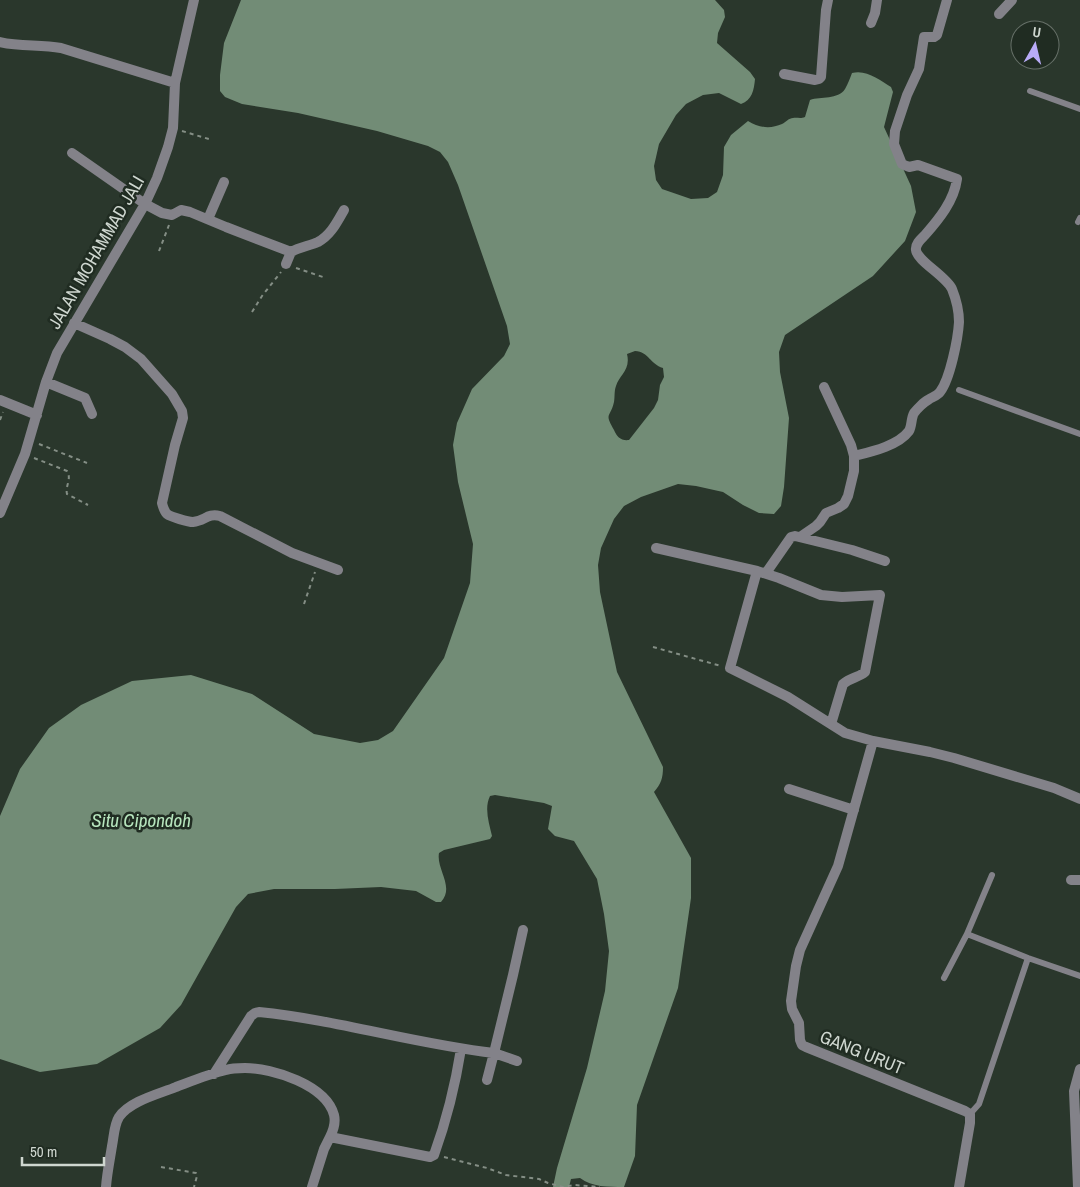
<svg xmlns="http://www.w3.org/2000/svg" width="1080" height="1187" font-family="'Archivo Narrow',sans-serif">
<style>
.water{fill:#728c76;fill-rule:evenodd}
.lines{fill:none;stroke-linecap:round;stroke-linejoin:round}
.path{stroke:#848e85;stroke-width:2;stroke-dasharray:4 4;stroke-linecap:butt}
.lane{stroke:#838289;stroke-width:6}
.street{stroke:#838289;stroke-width:10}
.labels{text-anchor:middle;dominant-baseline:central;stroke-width:5;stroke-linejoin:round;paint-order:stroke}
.street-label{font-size:18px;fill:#cfd7d0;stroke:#202c22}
.water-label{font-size:19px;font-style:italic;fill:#b7e6be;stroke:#202c22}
</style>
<rect width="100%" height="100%" fill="#2a372c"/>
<!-- water -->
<path class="water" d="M 241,0 L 715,0 L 724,10 L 725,17 L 718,33 L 717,43 L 750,72 L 755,79 C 754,90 752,100 741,104 L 719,93 L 703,95 L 686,104 L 676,115 L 659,144 L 654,166 L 656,180 L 662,189 L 691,199 L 708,198 L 717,192 L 723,175 L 724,147 L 731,135 L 748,121 C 759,128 771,129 782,124 C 786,122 789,118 793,118 C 797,117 800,119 805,117 L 810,100 C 821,96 838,100 845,89 C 848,84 850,78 852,73 C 866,69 880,80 891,87 L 893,92 L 884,127 L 911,186 L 916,212 L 905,241 L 873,276 L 785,335 L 779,352 L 780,372 L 789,418 L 784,487 L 781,506 L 774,514 L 759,513 L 743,505 L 723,492 L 696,486 L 678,484 L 641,497 L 624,506 L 614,519 L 601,548 L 598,565 L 600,592 L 617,672 L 663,767 C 663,778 661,784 654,792 L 691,858 L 691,898 L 678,988 L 637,1105 L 635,1156 L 624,1187 C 608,1187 592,1187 580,1178 L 571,1179 L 569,1187 L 553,1187 L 557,1168 L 587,1068 L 605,991 L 609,951 L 604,914 L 597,879 L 574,841 L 555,836 L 548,829 L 552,806 L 544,803 L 495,795 L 490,796 C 484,808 489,823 492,836 L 490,839 L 444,850 L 439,853 C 436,869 455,887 441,902 L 436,902 L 416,891 L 381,887 L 335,889 L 274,889 L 248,894 L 236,907 L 181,1005 L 160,1028 L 97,1064 L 40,1072 L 0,1059 L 0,816 L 20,769 L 49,728 L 81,705 L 132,681 L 191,675 L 252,694 L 314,734 L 360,743 L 378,740 L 393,731 L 444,658 L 470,583 L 473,544 L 458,482 L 453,445 L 457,423 L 472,389 L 504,356 L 510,344 L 507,326 L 458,185 L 448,162 L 440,152 L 428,146 L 377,131 L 298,113 L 242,104 L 225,97 L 220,91 L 220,75 L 224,43 ZM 635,351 C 649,352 650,364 663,368 L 664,377 L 660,385 L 658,400 L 654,408 L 629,440 C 621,441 617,437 614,430 C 604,412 610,419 614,402 C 615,397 614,391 616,386 C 619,375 631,370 627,354 Z"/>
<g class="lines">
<!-- path -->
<path class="path" d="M 182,131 L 212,140
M 159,251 L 169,225
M 296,268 L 326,278
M 252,312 L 262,296 L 281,272
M 0,420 L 3,412
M 39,444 L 87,463
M 34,458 L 67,471 C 72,479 65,486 67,494 L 88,505
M 304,604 L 315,572
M 653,647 L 721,666
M 444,1157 L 487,1168 L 506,1175 L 539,1179 L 548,1183 L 563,1187 L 574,1185 L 600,1187
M 161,1167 L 196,1173 L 197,1176 L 194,1187"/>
<!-- lane -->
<path class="lane" d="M 1030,91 L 1080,109
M 1078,222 L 1080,218
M 959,390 L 1080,434
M 992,875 L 967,934 L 1028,958 L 1080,976
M 944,978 L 967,934
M 970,1114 L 979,1104 L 1028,958"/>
<!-- street -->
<path class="street" d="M 999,14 L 1012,0
M 871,23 L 875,13 L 877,0
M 0,42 C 21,47 40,44 61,48 L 175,83
M 784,74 L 815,80 L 819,79 L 821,77 L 826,10 L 828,0
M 72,153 L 145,204 L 162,213 L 172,215 L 181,210 L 190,212 L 226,227 L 291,252 L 286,264
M 208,219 L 224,182
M 291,252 C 299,247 309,246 318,242 C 331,235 337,222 344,210
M 74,323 L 110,339 L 125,347 L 141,359 L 172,394 L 182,411 L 183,418 L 175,445 L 162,503 C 163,507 164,511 167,514 C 171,517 188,522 193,522 C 205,521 207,513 220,516 L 292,553 L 338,570
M 46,382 L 85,398 L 92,414
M 0,400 L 37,415
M 854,456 C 870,452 898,446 909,431 C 912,426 911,418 914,413 C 917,409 924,402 928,400 C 932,397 937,396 940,392 C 950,379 958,339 959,322 C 959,312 956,299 952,289 C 946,276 917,261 916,250 C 915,244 921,239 925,235 C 939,219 954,201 957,179 L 918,165 L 909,167 L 902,164 L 894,144 L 895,131 L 907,95 L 919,69 L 924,37 L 934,37 L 937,35 L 947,0
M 0,513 L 25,454 L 46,382 L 57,353 L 145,204 L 157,178 L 168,147 L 173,128 L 175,83 L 194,0
M 800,537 L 816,526 L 820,522 L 826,513 L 838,508 L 844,504 L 848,496 L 854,471 L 854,456 L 851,445 L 824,387
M 656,548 L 757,571 L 730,668 L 788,697 L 845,733 L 873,741 L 930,752 L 954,758 L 1054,788 L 1080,799
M 757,571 L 779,578 L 821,595 L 842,597 L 880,595 L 865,672 C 858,678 851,677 843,684 L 831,724
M 766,573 L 791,537 L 795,536 L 852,550 L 885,561
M 873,741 L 838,866 L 800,950 L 796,966 L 791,1001 L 792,1009 L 799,1023 L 800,1040 L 802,1045 L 806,1047 L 965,1111 L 970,1114 L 970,1123 L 959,1187
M 789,789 L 854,810
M 1071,880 L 1080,880
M 214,1074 L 251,1016 L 255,1013 L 259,1012 C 338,1020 415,1044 494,1053 L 513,975 L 523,930
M 487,1080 L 494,1053 L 517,1061
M 106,1187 C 107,1173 110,1159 112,1146 C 114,1136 114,1125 119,1117 C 130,1101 159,1094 176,1087 C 192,1081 209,1074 226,1070 C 232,1068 239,1068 245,1068 C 273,1068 326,1085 334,1115 C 336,1123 333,1131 330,1137 L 430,1157 L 434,1155 C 447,1119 455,1087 461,1049
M 312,1187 L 324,1149 L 330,1137
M 1078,1187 L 1074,1091 L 1080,1069"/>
</g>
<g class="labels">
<!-- street labels -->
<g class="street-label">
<text transform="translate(96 252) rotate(-60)">JALAN MOHAMMAD JALI</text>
<text transform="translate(862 1052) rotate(22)">GANG URUT</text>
</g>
<!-- water labels -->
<g class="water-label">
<text x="141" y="820">Situ Cipondoh</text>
</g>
</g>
<!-- north arrow -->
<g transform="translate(1035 45) rotate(8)"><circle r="24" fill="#202c22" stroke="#667068"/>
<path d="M0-4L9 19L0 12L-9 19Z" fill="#b8abf7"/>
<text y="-8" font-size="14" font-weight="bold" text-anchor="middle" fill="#cfd7d0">U</text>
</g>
<!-- scale -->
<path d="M22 1157v8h82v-8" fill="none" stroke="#cfd7d0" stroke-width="2.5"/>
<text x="30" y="1157" font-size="15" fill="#cfd7d0" stroke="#202c22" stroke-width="4" paint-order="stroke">50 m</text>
</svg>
